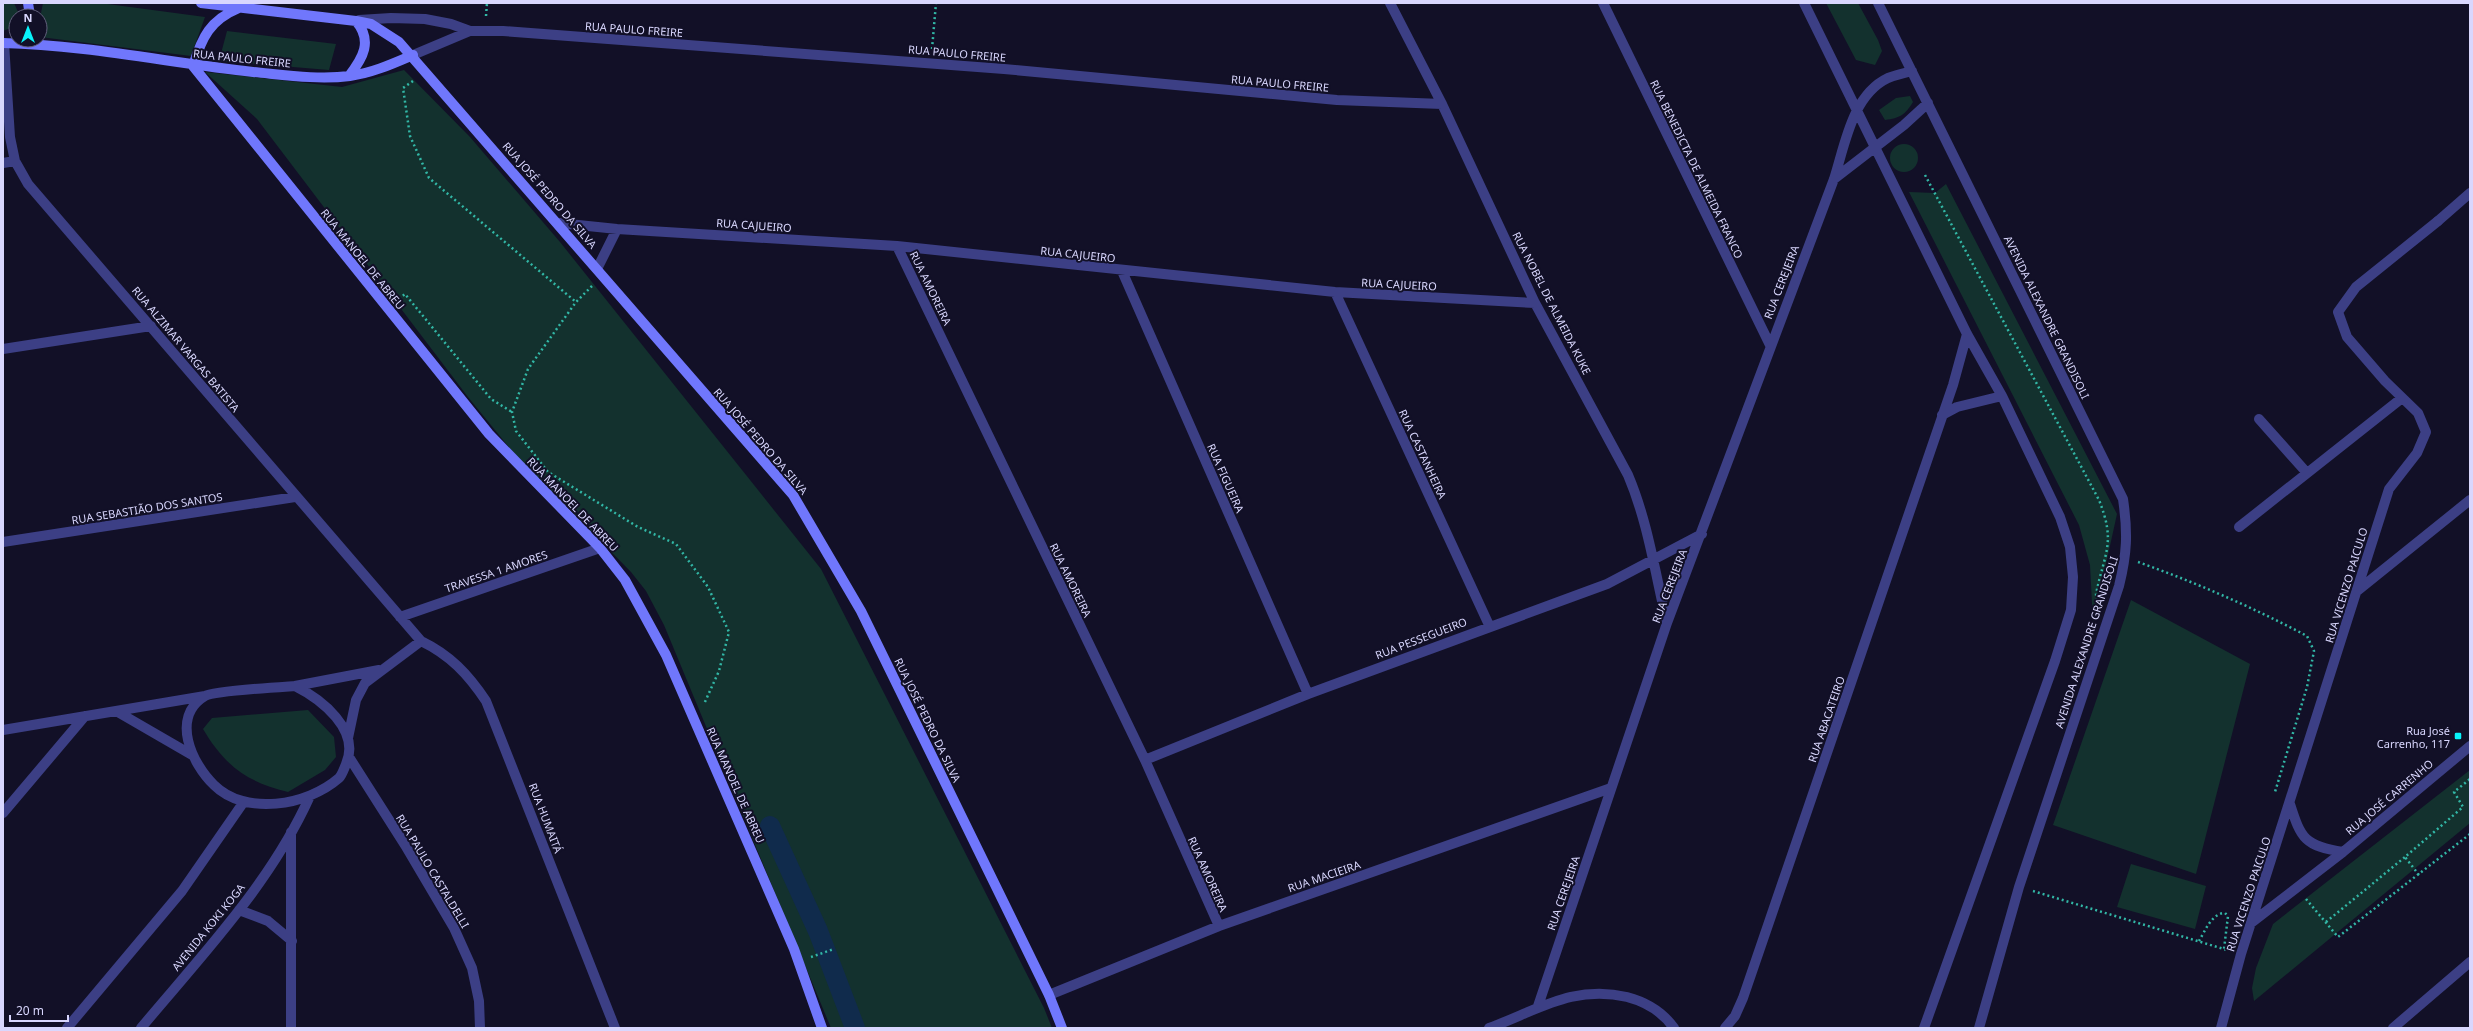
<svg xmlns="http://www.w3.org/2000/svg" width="2473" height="1031" font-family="'Noto Sans',sans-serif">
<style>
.green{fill:#13312e}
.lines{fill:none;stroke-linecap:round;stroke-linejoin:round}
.canal{stroke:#102b4c;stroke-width:20}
.path{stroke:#32b7a6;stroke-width:2.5;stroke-dasharray:2 3;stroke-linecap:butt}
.service{stroke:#3c3f85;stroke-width:10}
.minor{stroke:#3c3f85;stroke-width:10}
.secondary{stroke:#7077fc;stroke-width:10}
.poi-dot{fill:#08f3fa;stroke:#121027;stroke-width:1.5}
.labels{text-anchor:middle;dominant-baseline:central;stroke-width:4;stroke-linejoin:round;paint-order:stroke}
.street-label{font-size:11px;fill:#d9d7fe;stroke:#121027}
.poi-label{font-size:11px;fill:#d9d7fe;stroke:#121027;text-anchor:end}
</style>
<rect width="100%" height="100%" fill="#121027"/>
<!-- green -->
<path class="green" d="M 3,3 L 14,3 L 18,12 L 13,27 L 3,31 Z
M 43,3 L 100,3 L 205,17 L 191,56 L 40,37 L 40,18 Z
M 1826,3 L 1858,3 L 1878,40 L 1882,51 L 1875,65 L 1856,60 Z
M 227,31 L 336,44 L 329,70 L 219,61 Z
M 404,70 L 470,137 L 560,242 L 821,569 L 1044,1008 L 1052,1028 L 831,1028 L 664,625 L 646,591 L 631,572 L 512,451 L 468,397 L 257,119 L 205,72 L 342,87 Z
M 1910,96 L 1913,102 C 1905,115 1900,118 1885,120 L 1879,110 L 1896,98 Z
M1890 158a14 14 0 1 1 28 0a14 14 0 1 1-28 0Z
M 1946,184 L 2117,514 L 2093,623 L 2090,565 L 2079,525 L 1909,192 L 1935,193 Z
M 2131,600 L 2250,664 L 2196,874 L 2053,825 Z
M 308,710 L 334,737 L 336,757 L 325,770 L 288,792 C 247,782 225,766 203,729 L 212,718 Z
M 2470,770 L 2470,823 L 2254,1001 L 2252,988 L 2256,968 L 2273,924 Z
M 2131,864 L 2206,886 L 2195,929 L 2117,907 Z"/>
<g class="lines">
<!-- canal -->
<path class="canal" d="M 770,826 L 818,931 L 855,1028"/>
<!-- path -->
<path class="path" d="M 486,16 L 487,3
M 932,49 L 936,3
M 413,81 L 403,88 L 410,136 L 429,178 L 576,302
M 1925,175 L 2099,500 C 2116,543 2105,551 2096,594 L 2097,602
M 592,286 L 576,302 L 528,369 L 512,412 L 516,431 L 548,472 L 638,527 L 676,544 L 708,587 L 729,632 L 719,671 L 704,704
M 399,299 L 405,294 L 491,399 L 512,412
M 2138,562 C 2197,583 2252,607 2307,636 L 2314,651 L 2307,687 L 2275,792
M 2419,875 L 2405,857 L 2463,807 L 2454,792 L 2470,779
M 2033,891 L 2227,950
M 2306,899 L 2338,937 L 2470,834
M 2326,922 L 2405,857
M 2199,941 C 2205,931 2212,913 2225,913 L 2228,916 L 2224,949
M 811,957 L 834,949"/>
<!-- service -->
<path class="service" d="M 2438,221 L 2470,193"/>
<!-- minor -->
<path class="minor" d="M 1390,3 L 1442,104 L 1535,303 L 1628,475 C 1648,522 1655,573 1667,623
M 1603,3 L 1770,345
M 1804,3 L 1967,334 L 2002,396 L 2060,517 L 2070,547 L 2073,577 L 2071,610 L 2055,661 L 1924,1028
M 1878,3 L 2123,499 C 2128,533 2127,554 2119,586 L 2019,887 L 1979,1028
M 359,20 L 391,18 L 425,19 L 451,24 L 470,31 L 503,31 L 1004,69 L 1337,100 L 1442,104
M 4,43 L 10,137 L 15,161 L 28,184 L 421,641 C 450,655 468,674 486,701 L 615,1028
M 413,55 L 470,31
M 3,163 L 15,161
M 1834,179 L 1904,125 L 1928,103
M 559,223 L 617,229 L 897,246 L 1335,292 L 1535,303
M 897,246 L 1145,760 L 1219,926
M 597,269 L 617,229
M 1122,271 L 1308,694
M 1335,292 L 1489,625
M 3,349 L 151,326
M 1942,415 L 1957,407 L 2002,396
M 2259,419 L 2307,473
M 2239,527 L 2402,398
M 3,542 L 295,497
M 2357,591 L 2470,500
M 400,617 L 600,548
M 295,686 C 321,699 361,730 346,764 C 344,769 342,775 339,778 C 307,806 245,816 214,785 C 192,764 170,717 205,696 C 213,691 281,687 295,686 Z
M 295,686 L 379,670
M 116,711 L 192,755
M 3,730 L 205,696
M 348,738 L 356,700 L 365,683 L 421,641
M 349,757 L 405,845 L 454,928 L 472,968 L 479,1001 L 480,1028
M 1145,760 L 1308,694 L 1607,584 L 1702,534
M 2290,804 C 2301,839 2305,846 2343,852
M 3,813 L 85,716
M 239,910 L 268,921 L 292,941
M 2251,923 L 2343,852 L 2470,746
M 1049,995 L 1219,926 L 1611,788
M 1538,1006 L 1667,623 L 1834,179 C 1845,145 1852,95 1888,78 C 1896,75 1904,73 1912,71
M 67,1028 L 182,891 L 243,803
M 141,1028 C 202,955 271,883 310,796
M 291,1028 L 291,832
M 1489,1028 C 1536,1011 1574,984 1627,997 C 1646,1002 1662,1011 1674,1028
M 1725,1028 L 1735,1016 L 1743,998 L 1953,385 L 1967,334
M 2221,1028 L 2241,954 L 2389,489 L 2417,453 L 2426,432 L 2418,413 L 2385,381 L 2347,337 L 2338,312 L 2356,287 L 2438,221
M 2393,1028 L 2470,962"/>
<!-- secondary -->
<path class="secondary" d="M 28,3 L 30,16
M 201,3 L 356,21 L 371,24 L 399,42 L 793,495 L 861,611 L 1049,995 L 1062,1028
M 239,8 C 210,20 202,37 193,66 L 489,434 L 600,548 L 625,580 L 666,655 L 794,949 L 822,1028
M 3,43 C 87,45 170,63 253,72 C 285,75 318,80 350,76 C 372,73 392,64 413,55
M 349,76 C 363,58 373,41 356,21"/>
</g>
<!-- markers -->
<rect class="poi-dot" x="2454" y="732" width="8" height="8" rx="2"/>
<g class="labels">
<!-- street labels -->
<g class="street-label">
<text transform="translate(634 29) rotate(4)">RUA PAULO FREIRE</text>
<text transform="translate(957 53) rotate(5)">RUA PAULO FREIRE</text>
<text transform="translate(242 58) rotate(6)">RUA PAULO FREIRE</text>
<text transform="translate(1280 83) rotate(5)">RUA PAULO FREIRE</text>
<text transform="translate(1697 169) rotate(64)">RUA BENEDICTA DE ALMEIDA FRANCO</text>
<text transform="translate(550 195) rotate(49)">RUA JOSÉ PEDRO DA SILVA</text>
<text transform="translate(754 225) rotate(4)">RUA CAJUEIRO</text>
<text transform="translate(1078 254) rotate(6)">RUA CAJUEIRO</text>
<text transform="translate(363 259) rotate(51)">RUA MANOEL DE ABREU</text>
<text transform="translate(1781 282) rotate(-69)">RUA CEREJEIRA</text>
<text transform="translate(1399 284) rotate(3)">RUA CAJUEIRO</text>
<text transform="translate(931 288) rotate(64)">RUA AMOREIRA</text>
<text transform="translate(1552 303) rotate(63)">RUA NOBEL DE ALMEIDA KUKE</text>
<text transform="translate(2047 317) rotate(64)">AVENIDA ALEXANDRE GRANDISOLI</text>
<text transform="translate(186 349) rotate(50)">RUA ALZIMAR VARGAS BATISTA</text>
<text transform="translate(761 441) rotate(49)">RUA JOSÉ PEDRO DA SILVA</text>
<text transform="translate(1423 454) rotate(65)">RUA CASTANHEIRA</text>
<text transform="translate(1226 478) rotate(66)">RUA FIGUEIRA</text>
<text transform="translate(573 504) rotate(46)">RUA MANOEL DE ABREU</text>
<text transform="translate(147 508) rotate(-9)">RUA SEBASTIÃO DOS SANTOS</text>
<text transform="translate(496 571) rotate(-19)">TRAVESSA 1 AMORES</text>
<text transform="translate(1071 580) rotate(64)">RUA AMOREIRA</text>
<text transform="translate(2346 585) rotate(-73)">RUA VICENZO PAICULO</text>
<text transform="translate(1669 586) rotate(-69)">RUA CEREJEIRA</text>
<text transform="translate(1421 638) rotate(-21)">RUA PESSEGUEIRO</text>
<text transform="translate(2086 642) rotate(-72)">AVENIDA ALEXANDRE GRANDISOLI</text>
<text transform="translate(1826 719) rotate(-71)">RUA ABACATEIRO</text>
<text transform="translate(928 720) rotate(64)">RUA JOSÉ PEDRO DA SILVA</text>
<text transform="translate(736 785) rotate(66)">RUA MANOEL DE ABREU</text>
<text transform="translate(2389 797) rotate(-40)">RUA JOSÉ CARRENHO</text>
<text transform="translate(546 818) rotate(69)">RUA HUMAITÁ</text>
<text transform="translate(433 871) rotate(59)">RUA PAULO CASTALDELLI</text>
<text transform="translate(1208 874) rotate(66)">RUA AMOREIRA</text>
<text transform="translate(1324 876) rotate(-19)">RUA MACIEIRA</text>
<text transform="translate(1563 893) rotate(-71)">RUA CEREJEIRA</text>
<text transform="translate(2248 894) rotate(-72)">RUA VICENZO PAICULO</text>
<text transform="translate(208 927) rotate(-51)">AVENIDA KOKI KOGA</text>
</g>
<!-- poi labels -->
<g class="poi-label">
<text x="2450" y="730">Rua José<tspan x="2450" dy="13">Carrenho, 117</tspan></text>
</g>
</g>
<!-- border -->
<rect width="2473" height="1031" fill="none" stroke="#d9d7fe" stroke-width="8"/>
<!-- north arrow -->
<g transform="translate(28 28)"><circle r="19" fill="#121027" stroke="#62607d"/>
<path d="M0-3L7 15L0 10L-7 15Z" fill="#08f3fa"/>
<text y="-6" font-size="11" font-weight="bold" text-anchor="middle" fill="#d9d7fe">N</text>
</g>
<!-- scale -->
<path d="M10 1015v6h58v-6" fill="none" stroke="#d9d7fe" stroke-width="2"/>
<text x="16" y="1015" font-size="12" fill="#d9d7fe" stroke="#121027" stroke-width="3" paint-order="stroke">20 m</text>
</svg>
